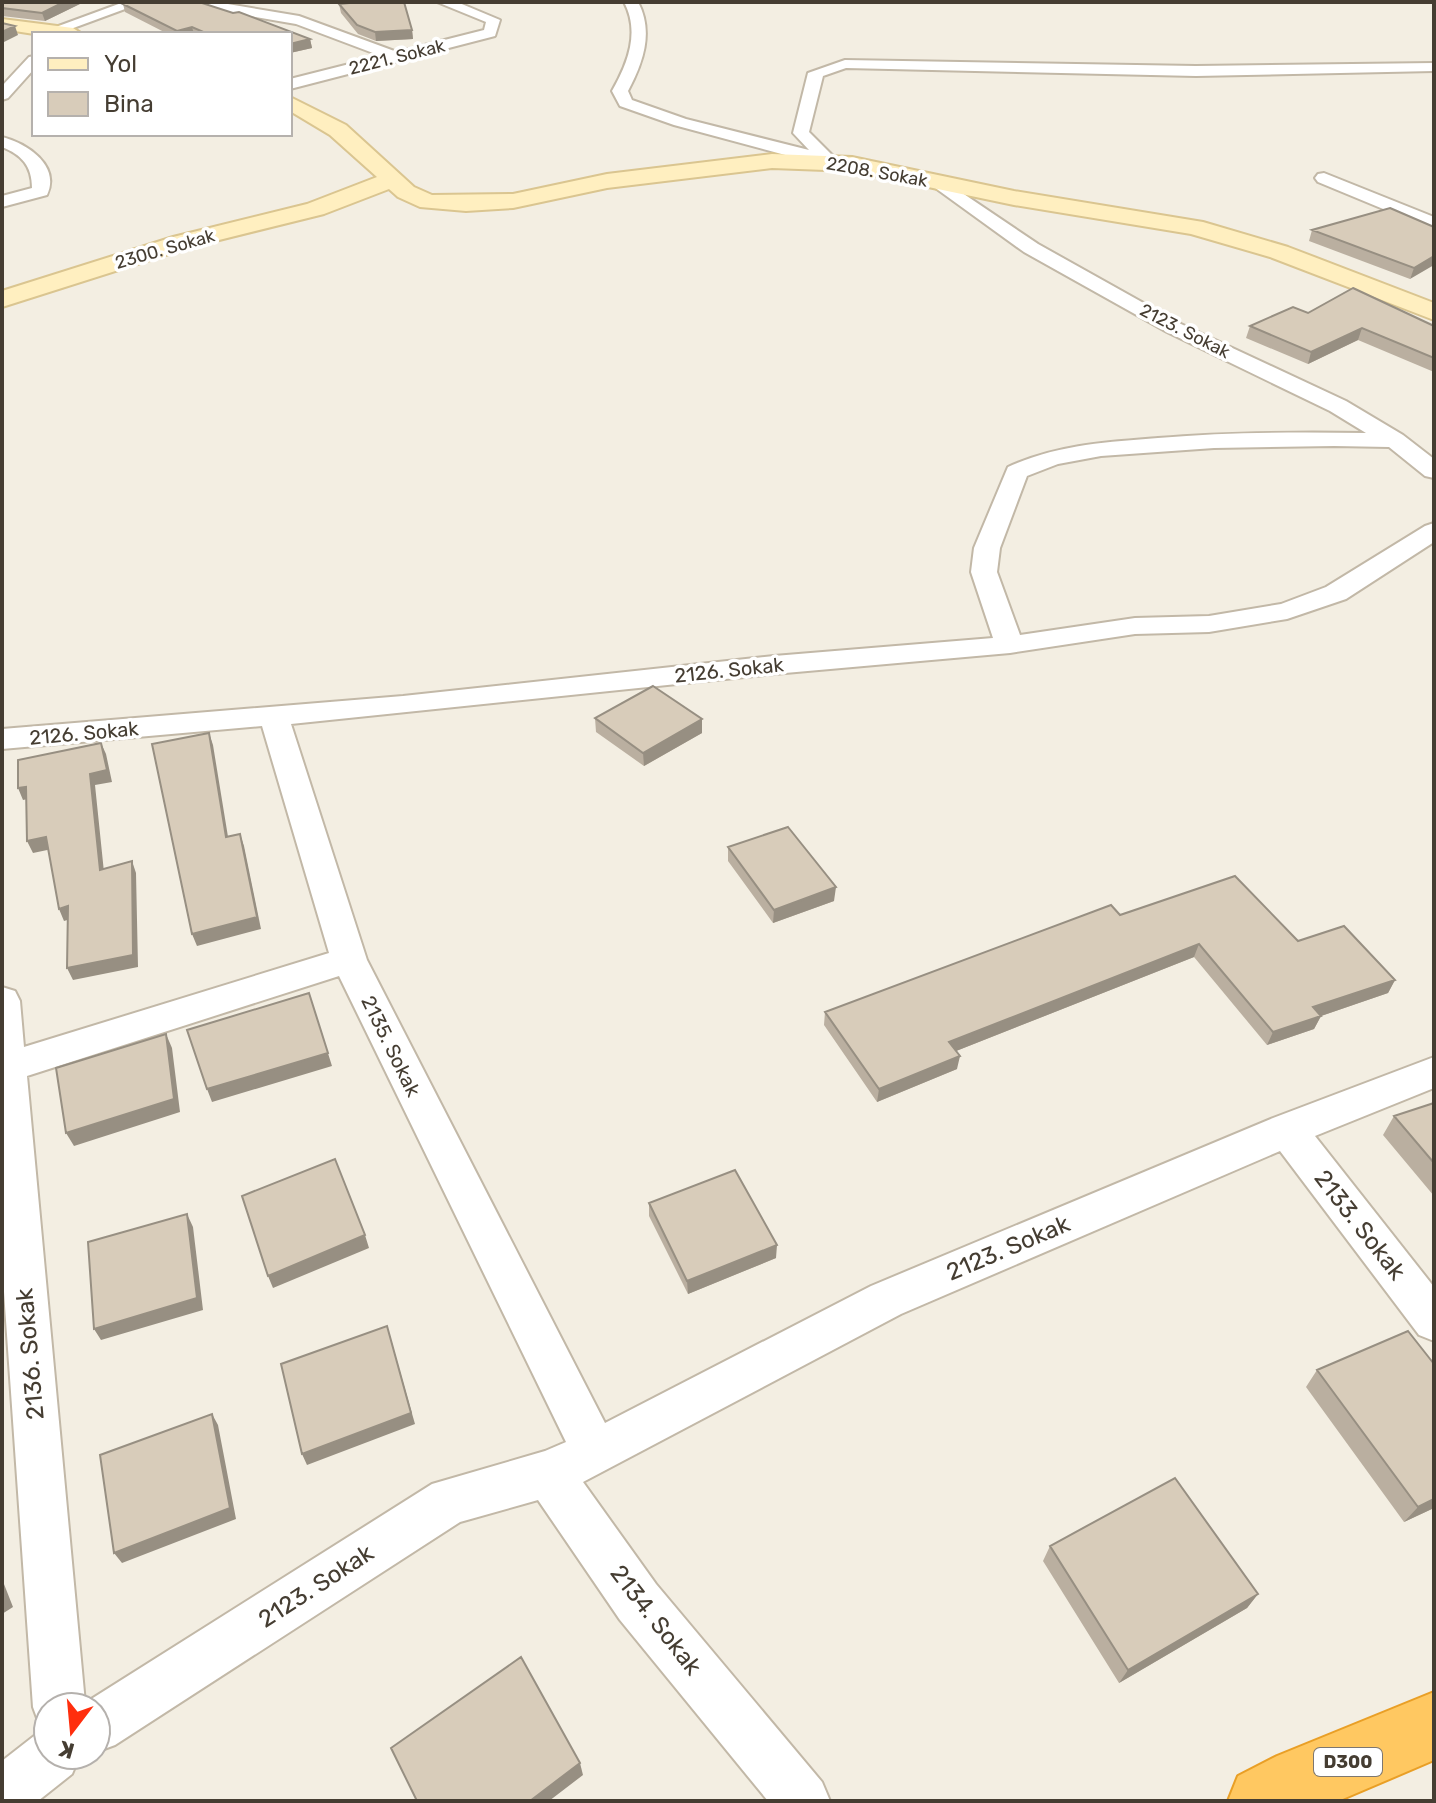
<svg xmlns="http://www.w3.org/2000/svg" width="1436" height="1803" font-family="Rubik,sans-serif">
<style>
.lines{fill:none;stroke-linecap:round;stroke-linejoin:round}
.street-casing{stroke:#c2b8a7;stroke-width:4}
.secondary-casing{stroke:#dac590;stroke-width:4}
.highway-casing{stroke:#e99f26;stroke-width:4}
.street{fill:#fff;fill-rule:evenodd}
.secondary{fill:#ffefc0;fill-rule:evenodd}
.highway{fill:#ffc861;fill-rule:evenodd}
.wall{fill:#baafa0}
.shaded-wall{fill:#978f82}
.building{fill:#d8ccba;stroke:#978f82;stroke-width:2}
.labels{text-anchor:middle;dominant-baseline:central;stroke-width:7;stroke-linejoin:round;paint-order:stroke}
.far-street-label{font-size:18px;fill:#453d32;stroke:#fff}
.shield{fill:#fff;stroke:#7d7770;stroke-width:2}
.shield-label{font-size:18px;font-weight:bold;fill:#453d32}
.street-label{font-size:20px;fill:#453d32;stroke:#fff}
.near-street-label{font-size:24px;fill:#453d32;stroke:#fff}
</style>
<rect width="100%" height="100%" fill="#f3eee2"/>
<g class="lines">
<defs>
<path id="street" d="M 124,2 L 144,2 L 57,34 L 47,34 L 45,31 Z
M 185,2 L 216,2 L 299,16 L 397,52 L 484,30 L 486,22 L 437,2 L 457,2 L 500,20 L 495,36 L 290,89 L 290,79 L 381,56 L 296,24 L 192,6 Z
M 624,2 L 638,2 C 654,32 643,63 628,91 L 632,100 L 686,119 L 809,150 L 793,133 L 808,73 L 845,60 L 1196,66 L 1434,63 L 1434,71 L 1196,76 L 846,68 L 823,76 L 809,132 L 839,162 L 830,167 L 674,125 L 620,106 L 612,91 C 628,63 640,32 624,2 Z
M 34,56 L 34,69 L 8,98 L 2,100 L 2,86 L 29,57 Z
M 2,137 C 26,143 61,165 47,195 L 2,207 L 2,196 L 32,188 C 32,166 22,155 2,147 Z
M 1324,173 L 1434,217 L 1434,230 L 1318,182 L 1315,178 L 1318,174 Z
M 940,178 L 1038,244 L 1181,324 L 1346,401 L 1403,435 L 1434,459 L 1434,478 L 1425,476 L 1389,447 L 1334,446 L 1214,448 L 1101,456 L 1058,464 L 1027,476 L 1000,548 L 997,572 L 1020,635 L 1135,618 L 1209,616 L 1281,604 L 1326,587 L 1425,526 L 1434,523 L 1434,542 L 1346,599 L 1287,619 L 1209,632 L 1135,634 L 1010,653 L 774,674 L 291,724 L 367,960 L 605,1423 L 871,1286 L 1273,1118 L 1434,1057 L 1434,1088 L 1315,1136 L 1434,1287 L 1434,1341 L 1419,1335 L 1280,1151 L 901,1314 L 583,1482 L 656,1584 L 822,1782 L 830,1801 L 768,1801 L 620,1620 L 538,1500 L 460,1522 L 115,1745 L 96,1752 L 96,1707 L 48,1707 L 48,1729 L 40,1726 L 33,1707 L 2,1263 L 2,987 L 15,991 L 20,1001 L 24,1047 L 329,953 L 262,726 L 2,749 L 2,729 L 403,696 L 774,656 L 993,638 L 971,572 L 974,548 L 1008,467 C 1056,445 1106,442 1158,438 C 1227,432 1297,432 1366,433 L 1330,411 L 1167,332 L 1024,252 L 934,187 L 931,183 L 934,179 ZM 339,976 L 566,1442 L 545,1451 L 432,1484 L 85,1703 L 27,1076 Z
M 48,1730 L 48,1755 L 80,1755 L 72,1774 L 38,1801 L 2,1801 L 2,1761 L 34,1736 Z"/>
<path id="secondary" d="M 2,19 L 73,28 L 82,34 L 34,34 L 2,29 Z
M 290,97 L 346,125 L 414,187 L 432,195 L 513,194 L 607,174 L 772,154 L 852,157 L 1014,191 L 1203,222 L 1288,247 L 1434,303 L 1434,320 L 1270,257 L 1191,234 L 1014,205 L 852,171 L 772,168 L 607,188 L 513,208 L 466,211 L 420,207 L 398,197 L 389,189 L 324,214 L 191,247 L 2,307 L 2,291 L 173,237 L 307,204 L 377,177 L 330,135 L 290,111 Z"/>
<path id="highway" d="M 1434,1692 L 1434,1760 L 1338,1801 L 1228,1801 L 1238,1776 L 1277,1756 Z"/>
</defs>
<!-- street casing -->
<use href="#street" class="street-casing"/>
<!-- secondary casing -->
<use href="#secondary" class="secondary-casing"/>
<!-- highway casing -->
<use href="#highway" class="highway-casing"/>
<!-- street -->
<use href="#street" class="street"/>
<!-- secondary -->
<use href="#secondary" class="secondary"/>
<!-- highway -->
<use href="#highway" class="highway"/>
</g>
<!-- wall -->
<path class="wall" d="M 2,2 L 84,2 L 45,21 L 2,16 Z
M 128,2 L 199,2 L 233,13 L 239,12 L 310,39 L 312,48 L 290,53 L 290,34 L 168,34 L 125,12 L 123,4 Z
M 339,4 L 412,30 L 413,39 L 376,41 L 358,34 L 341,13 Z
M 1434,227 L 1410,279 L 1309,241 L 1312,230 Z
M 1308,313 L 1434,326 L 1434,372 L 1358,340 L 1308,364 L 1246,338 L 1250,326 Z
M 595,718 L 702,733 L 644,766 L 596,732 Z
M 728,847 L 834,901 L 773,923 L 728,861 Z
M 1120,915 L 1298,941 L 1395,980 L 1388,993 L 1321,1016 L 1314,1029 L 1267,1045 L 1194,957 L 956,1051 L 957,1069 L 877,1102 L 824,1025 L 825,1012 Z
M 1434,1103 L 1434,1196 L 1383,1135 L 1394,1116 Z
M 649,1203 L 776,1258 L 688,1294 L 649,1216 Z
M 1317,1370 L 1434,1508 L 1404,1522 L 1306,1387 Z
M 1050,1546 L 1258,1594 L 1247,1608 L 1119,1683 L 1043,1561 Z"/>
<!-- shaded-wall -->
<path class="shaded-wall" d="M 64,2 L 84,2 L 45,21 L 42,13 Z
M 15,26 L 18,35 L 2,43 L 2,32 Z
M 192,27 L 194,34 L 178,34 L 177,31 Z
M 412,30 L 413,39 L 376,41 L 375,32 Z
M 310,39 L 312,48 L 290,53 L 290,44 Z
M 1434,256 L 1434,265 L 1410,279 L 1414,268 Z
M 1362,328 L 1358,340 L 1308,364 L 1311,352 Z
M 702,719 L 702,733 L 644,766 L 643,753 Z
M 209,733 L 213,745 L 230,849 L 226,837 Z
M 101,743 L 106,754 L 112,782 L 95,785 L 105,882 L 100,870 L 90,774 Z
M 26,787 L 32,798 L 23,800 L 18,788 Z
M 240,834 L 244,846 L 261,929 L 197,946 L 192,934 Z
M 46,837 L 52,849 L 33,853 L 27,841 Z
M 132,861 L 136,873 L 138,967 L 73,980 L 67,968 Z
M 836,887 L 834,901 L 773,923 L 774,910 Z
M 68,906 L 74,918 L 64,921 L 59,909 Z
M 1199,944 L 1194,957 L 946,1055 L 949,1042 Z
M 1395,980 L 1388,993 L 1321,1016 L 1314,1029 L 1267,1045 L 1273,1032 L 1313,1007 Z
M 309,993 L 332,1066 L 212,1102 L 207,1089 Z
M 166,1034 L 172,1048 L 180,1112 L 74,1146 L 66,1133 Z
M 960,1056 L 957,1069 L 877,1102 L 879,1089 Z
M 187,1214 L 193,1227 L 203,1310 L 101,1340 L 94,1329 Z
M 365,1235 L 369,1248 L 273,1288 L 268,1276 Z
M 777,1245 L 776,1258 L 688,1294 L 687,1281 Z
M 387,1326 L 415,1424 L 307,1465 L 302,1454 Z
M 212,1414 L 218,1425 L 236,1519 L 122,1563 L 114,1553 Z
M 1434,1499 L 1434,1508 L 1404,1522 L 1418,1507 Z
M 2,1579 L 13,1607 L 2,1614 Z
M 1258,1594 L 1247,1608 L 1119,1683 L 1128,1670 Z
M 580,1763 L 583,1775 L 549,1801 L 530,1801 Z"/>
<!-- building -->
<path class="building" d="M 2,2 L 64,2 L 42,13 L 2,8 Z
M 128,2 L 199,2 L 233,13 L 239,12 L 310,39 L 290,44 L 290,34 L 208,34 L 192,27 L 177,31 L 123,4 Z
M 360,2 L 404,2 L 412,30 L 375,32 L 357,25 L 339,4 Z
M 2,23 L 15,26 L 2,32 Z
M 1390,208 L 1434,227 L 1434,256 L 1414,268 L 1312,230 Z
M 1353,288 L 1434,326 L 1434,358 L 1362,328 L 1311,352 L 1250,326 L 1293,307 L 1308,313 Z
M 653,686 L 702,719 L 643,753 L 595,718 Z
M 209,733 L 226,837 L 240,834 L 257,917 L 192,934 L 152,744 Z
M 101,743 L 107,770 L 90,774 L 100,870 L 132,861 L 133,955 L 67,968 L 68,906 L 59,909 L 46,837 L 27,841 L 26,787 L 18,788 L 18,760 Z
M 788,827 L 836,887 L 774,910 L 728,847 Z
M 1235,876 L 1298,941 L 1344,926 L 1395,980 L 1313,1007 L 1321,1016 L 1273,1032 L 1199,944 L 949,1042 L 960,1056 L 879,1089 L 825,1012 L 1111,905 L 1120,915 Z
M 309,993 L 328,1053 L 207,1089 L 187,1030 Z
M 166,1034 L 174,1099 L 66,1133 L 56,1068 Z
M 1434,1103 L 1434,1163 L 1394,1116 Z
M 335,1159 L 365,1235 L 268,1276 L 242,1196 Z
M 735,1170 L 777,1245 L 687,1281 L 649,1203 Z
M 187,1214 L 197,1298 L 94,1329 L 88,1242 Z
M 387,1326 L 411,1413 L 302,1454 L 281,1364 Z
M 1408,1331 L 1434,1364 L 1434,1499 L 1418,1507 L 1317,1370 Z
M 212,1414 L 230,1508 L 114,1553 L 100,1455 Z
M 1175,1478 L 1258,1594 L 1128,1670 L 1050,1546 Z
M 521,1657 L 580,1763 L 530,1801 L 417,1801 L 391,1748 Z"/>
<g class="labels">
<!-- far-street labels -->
<g class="far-street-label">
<text transform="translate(397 57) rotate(-14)">2221. Sokak</text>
<text transform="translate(877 172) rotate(10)">2208. Sokak</text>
<text transform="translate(165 249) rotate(-16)">2300. Sokak</text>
<text transform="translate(1185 331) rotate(27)">2123. Sokak</text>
</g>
<!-- shield labels -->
<rect class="shield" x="1314" y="1748" width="68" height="28" rx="6"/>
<g class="shield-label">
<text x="1348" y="1762">D300</text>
</g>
<!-- street labels -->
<g class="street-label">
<text transform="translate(729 670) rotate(-6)">2126. Sokak</text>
<text transform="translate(84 733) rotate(-5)">2126. Sokak</text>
<text transform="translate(391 1046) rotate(64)">2135. Sokak</text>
</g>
<!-- near-street labels -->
<g class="near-street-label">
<text transform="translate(1360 1225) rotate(52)">2133. Sokak</text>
<text transform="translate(1008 1248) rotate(-23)">2123. Sokak</text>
<text transform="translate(30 1354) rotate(-95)">2136. Sokak</text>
<text transform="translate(316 1586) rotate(-33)">2123. Sokak</text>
<text transform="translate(656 1620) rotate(52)">2134. Sokak</text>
</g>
</g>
<!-- border -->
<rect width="1436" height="1803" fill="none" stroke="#453d32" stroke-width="8"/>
<!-- legend -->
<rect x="32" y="32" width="260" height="104" fill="#ffffff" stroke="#b5b1ad" stroke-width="2"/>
<rect x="48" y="58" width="40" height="12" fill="#ffefc0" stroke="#b5b1ad" stroke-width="2"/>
<text x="104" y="72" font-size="24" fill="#453d32">Yol</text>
<rect x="48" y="92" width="40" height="24" fill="#d8ccba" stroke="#b5b1ad" stroke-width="2"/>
<text x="104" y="112" font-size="24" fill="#453d32">Bina</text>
<!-- north arrow -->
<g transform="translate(72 1731) rotate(196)"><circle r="38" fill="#ffffff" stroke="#b5b1ad" stroke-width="2"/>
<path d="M0-6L14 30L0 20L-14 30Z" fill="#ff2e0d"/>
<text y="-12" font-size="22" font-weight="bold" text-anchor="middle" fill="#453d32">K</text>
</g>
</svg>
